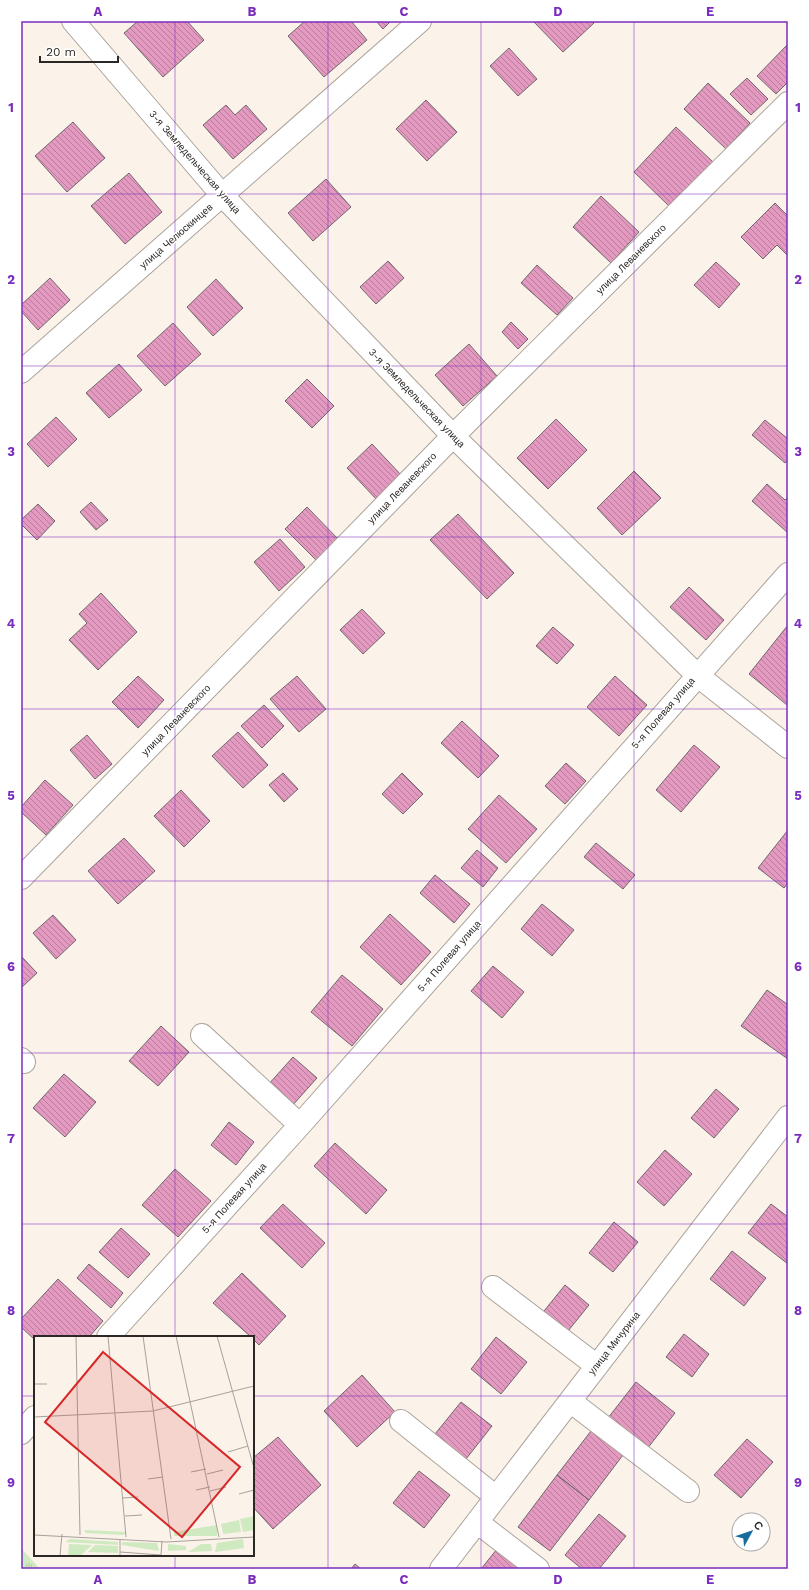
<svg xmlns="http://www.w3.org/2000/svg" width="809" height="1590" font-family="'Work Sans',sans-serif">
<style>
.grass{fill:url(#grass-tufts)}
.building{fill:url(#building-back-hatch);stroke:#71676c}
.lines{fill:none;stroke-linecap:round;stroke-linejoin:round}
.minor-casing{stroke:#aba39b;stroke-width:24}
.minor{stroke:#fff;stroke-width:22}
.grid{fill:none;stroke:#7b2cbf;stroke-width:1;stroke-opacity:0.55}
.labels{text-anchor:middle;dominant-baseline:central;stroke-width:3;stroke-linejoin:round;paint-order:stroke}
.street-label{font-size:10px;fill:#2a2724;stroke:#fff}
.inset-road{fill:none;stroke:#a7a19b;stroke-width:1}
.view{fill:#d62828;fill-opacity:0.15;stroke:#d62828;stroke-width:2}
.inset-edge{fill:none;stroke:#2a2724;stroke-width:2}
.neatline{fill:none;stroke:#7b2cbf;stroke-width:1.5}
.grid-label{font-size:13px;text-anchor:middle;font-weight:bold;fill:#7b2cbf}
</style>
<defs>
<pattern id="grass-tufts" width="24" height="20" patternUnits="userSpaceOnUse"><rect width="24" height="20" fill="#cfeac0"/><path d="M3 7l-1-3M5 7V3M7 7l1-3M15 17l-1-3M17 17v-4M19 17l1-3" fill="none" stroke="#b2c9a5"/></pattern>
<pattern id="building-back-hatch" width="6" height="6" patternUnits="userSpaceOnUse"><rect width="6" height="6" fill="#e499c0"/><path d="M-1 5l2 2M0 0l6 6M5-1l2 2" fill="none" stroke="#b97d9c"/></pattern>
</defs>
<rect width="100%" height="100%" fill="#fbf2ea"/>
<!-- grass -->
<path class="grass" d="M 21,1548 L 40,1569 L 21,1569 Z"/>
<!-- building -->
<path class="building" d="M 138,21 L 187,21 L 204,40 L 163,77 L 124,33 Z
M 305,21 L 351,21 L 367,40 L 324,77 L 288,36 Z
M 376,21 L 391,21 L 383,29 Z
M 533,21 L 592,21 L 594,23 L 563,52 Z
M 788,44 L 788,82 L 776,94 L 757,76 Z
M 509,48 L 537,79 L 518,96 L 490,66 Z
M 747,78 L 768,99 L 751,115 L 730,94 Z
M 708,83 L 750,123 L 726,149 L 684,109 Z
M 426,100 L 457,132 L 427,161 L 396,129 Z
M 226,105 L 235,115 L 246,105 L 267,129 L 233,159 L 203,125 Z
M 73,122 L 105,158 L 67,192 L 35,156 Z
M 676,127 L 713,162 L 670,207 L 634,172 Z
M 129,173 L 162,212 L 125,244 L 91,206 Z
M 326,179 L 351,207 L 313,241 L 288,213 Z
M 601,196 L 639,232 L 611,263 L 573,227 Z
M 775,203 L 788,216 L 788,256 L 777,245 L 763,259 L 741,237 Z
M 388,261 L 404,278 L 376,304 L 360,287 Z
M 716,262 L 740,284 L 719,308 L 694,285 Z
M 537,265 L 573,298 L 557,315 L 521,283 Z
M 50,278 L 70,300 L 38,330 L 21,311 L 21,305 Z
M 216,279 L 243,308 L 213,336 L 187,307 Z
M 511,322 L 528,339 L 518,349 L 502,332 Z
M 173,323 L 201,354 L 165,386 L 137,356 Z
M 469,344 L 497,376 L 463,406 L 435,375 Z
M 119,364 L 142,390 L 109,418 L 86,393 Z
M 307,379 L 334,406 L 312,428 L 285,401 Z
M 56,417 L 77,439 L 48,467 L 27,444 Z
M 556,419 L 587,450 L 548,489 L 517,458 Z
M 765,420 L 788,439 L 788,459 L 785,463 L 752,435 Z
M 372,444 L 402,476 L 377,500 L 347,468 Z
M 634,471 L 661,498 L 622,535 L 597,508 Z
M 767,484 L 785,500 L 788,497 L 788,533 L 752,501 Z
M 91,502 L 108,520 L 96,530 L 80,512 Z
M 38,504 L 55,521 L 37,540 L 21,524 L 21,520 Z
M 307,507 L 339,540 L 317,561 L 285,529 Z
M 458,514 L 514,573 L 487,599 L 430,540 Z
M 280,539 L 305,567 L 279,591 L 254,562 Z
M 689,587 L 724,620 L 706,640 L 670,607 Z
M 101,593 L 137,632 L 98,670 L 69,640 L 87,623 L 79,614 Z
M 362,609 L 385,633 L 363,654 L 340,630 Z
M 788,625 L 788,703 L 787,705 L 749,674 Z
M 553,627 L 574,645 L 557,664 L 536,646 Z
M 138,676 L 164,700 L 138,728 L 112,702 Z
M 297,676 L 326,709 L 299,732 L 270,699 Z
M 615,676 L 647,705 L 619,736 L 587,707 Z
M 264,705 L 284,726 L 262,748 L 241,726 Z
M 462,721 L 499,756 L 478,778 L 441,743 Z
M 238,732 L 268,765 L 243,788 L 212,756 Z
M 87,735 L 112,764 L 95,779 L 70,750 Z
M 694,745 L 720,767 L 681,812 L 656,790 Z
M 566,763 L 586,781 L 565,804 L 545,786 Z
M 283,773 L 298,789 L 284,802 L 269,785 Z
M 402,773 L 423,794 L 403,814 L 382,794 Z
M 45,780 L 73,805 L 46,835 L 21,812 L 21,807 Z
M 181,790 L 210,821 L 184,847 L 154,816 Z
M 499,795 L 537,829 L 506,863 L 468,829 Z
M 788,830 L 788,883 L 784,888 L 758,868 Z
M 124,838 L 155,871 L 118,904 L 88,871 Z
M 596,843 L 635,875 L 623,889 L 584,857 Z
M 477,850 L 498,868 L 483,887 L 461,868 Z
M 435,875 L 470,904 L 454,923 L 420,893 Z
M 542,904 L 574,930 L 552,956 L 521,929 Z
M 390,914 L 431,952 L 401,985 L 360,947 Z
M 53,915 L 76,940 L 56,959 L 33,933 Z
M 21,956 L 37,973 L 21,988 Z
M 493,966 L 524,992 L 502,1018 L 471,991 Z
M 342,975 L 383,1009 L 352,1046 L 311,1012 Z
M 767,990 L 787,1004 L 788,1002 L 788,1059 L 741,1026 Z
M 161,1026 L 189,1052 L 158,1086 L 129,1061 Z
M 293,1057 L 317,1078 L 283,1116 L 259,1095 Z
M 64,1074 L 96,1102 L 65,1137 L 33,1108 Z
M 716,1089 L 739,1109 L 714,1138 L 691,1118 Z
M 229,1122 L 254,1142 L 236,1165 L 211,1145 Z
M 335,1143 L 387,1190 L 366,1214 L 314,1166 Z
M 665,1150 L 692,1174 L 664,1206 L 637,1182 Z
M 175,1169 L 211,1201 L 178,1237 L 142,1205 Z
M 283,1204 L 325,1243 L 302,1268 L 260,1228 Z
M 771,1204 L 788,1217 L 788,1264 L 748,1233 Z
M 614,1222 L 638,1242 L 613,1272 L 589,1253 Z
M 121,1228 L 150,1254 L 128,1278 L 99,1252 Z
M 732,1251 L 766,1278 L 744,1306 L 710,1279 Z
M 89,1264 L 123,1293 L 111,1308 L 77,1278 Z
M 242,1273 L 286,1316 L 259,1345 L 253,1339 L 253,1337 L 251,1337 L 213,1303 Z
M 58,1279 L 103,1321 L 89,1337 L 35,1337 L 35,1340 L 21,1327 L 21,1319 Z
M 565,1285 L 589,1305 L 564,1336 L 540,1316 Z
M 684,1334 L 709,1354 L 692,1377 L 666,1357 Z
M 496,1337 L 527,1362 L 501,1394 L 471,1369 Z
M 362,1375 L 395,1412 L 357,1447 L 324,1411 Z
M 636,1382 L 675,1413 L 647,1449 L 608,1418 Z
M 461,1402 L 492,1426 L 466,1459 L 435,1434 Z
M 591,1431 L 623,1455 L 589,1500 L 557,1475 Z
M 278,1437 L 321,1485 L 273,1529 L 253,1507 L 253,1458 Z
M 747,1439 L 773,1462 L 741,1498 L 714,1475 Z
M 419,1471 L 450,1495 L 424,1528 L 393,1503 Z
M 557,1475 L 589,1500 L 550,1551 L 518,1527 Z
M 599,1514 L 626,1536 L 599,1569 L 582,1569 L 565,1555 Z
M 497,1549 L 521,1569 L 481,1569 Z
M 355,1564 L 361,1569 L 351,1569 Z"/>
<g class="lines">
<defs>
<path id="minor" d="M 73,21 L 222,195 L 453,436 L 697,675 L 788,747
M 21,372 L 420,21
M 21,878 L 453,436 L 788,103
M 202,1035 L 300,1125
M 21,1059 L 24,1062
M 493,1287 L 597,1366
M 108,1337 L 300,1125 L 788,574
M 570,1401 L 688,1491
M 401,1421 L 496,1497
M 21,1433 L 35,1417
M 477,1522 L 538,1569
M 441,1569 L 788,1117"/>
</defs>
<!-- minor casing -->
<use href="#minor" class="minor-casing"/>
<!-- minor -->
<use href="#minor" class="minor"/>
</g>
<!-- grid -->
<path class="grid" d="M 175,21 L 175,1337M 328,21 L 328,1569M 481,21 L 481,1569M 634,21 L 634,1569M 21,194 L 788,194M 21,366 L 788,366M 21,537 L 788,537M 21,709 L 788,709M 21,881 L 788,881M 21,1053 L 788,1053M 21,1224 L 788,1224M 21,1396 L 35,1396M 253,1396 L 788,1396M 175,1555 L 175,1569"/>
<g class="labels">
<!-- street labels -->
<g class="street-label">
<text transform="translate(195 162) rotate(49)">3-я Земледельческая улица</text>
<text transform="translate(176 236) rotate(-41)">улица Челюскинцев</text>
<text transform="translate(631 259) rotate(-45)">улица Леваневского</text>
<text transform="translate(417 398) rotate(46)">3-я Земледельческая улица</text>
<text transform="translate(402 488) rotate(-46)">улица Леваневского</text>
<text transform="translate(663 713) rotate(-49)">5-я Полевая улица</text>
<text transform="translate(176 720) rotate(-46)">улица Леваневского</text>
<text transform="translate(449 956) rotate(-49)">5-я Полевая улица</text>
<text transform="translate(234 1198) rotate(-48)">5-я Полевая улица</text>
<text transform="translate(614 1343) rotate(-52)">улица Мичурина</text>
</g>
</g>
<!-- overview -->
<g transform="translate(34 1336)">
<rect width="220" height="220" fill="#fbf2ea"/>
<path d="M 220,180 L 220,194 L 209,196 L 206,183 ZM 205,184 L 207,196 L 189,198 L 187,188 ZM 183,189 L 183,200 L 140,200 L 140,196 ZM 50,194 L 93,196 L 89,199 L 52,197 ZM 36,203 L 84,206 L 84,209 L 31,206 ZM 209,203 L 210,212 L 181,216 L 183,207 ZM 88,206 L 123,207 L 125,215 L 88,209 ZM 35,208 L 58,209 L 46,220 L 34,220 ZM 134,208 L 152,210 L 152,214 L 134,215 ZM 167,208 L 177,208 L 178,215 L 154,216 ZM 61,209 L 84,210 L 84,217 L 54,216 Z" fill="#cfeac0"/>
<path class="inset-road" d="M 42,0 L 46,199M 74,0 L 92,201M 109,0 L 137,203M 142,0 L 185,201M 183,0 L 220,132M 0,48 L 13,48M 0,81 L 119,75 L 220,50M 194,116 L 214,110M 157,136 L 172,133M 173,138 L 189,134M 114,143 L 129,141M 162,154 L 176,151M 176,155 L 192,151M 205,158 L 220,154M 89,162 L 104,161M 91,180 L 108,179M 0,199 L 133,206 L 220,201M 86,216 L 127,219 L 128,205M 26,220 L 28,198M 86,220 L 86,203"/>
<path class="view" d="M 69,16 L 206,131 L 148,201 L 11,86 Z"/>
<rect width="220" height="220" class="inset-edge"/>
</g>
<!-- border -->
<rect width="809" height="1590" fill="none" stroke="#ffffff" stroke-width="44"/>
<!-- north arrow -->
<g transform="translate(751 1532) rotate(50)"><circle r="19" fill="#ffffff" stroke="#aaa9a7"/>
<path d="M0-3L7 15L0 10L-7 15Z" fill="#166d9d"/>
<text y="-6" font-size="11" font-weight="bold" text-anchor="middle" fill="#2a2724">С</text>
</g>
<!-- scale -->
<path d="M40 56v6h78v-6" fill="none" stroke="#2a2724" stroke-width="2"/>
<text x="46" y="56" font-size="12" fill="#2a2724" stroke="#ffffff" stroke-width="3" paint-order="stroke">20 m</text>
<rect x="22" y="22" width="765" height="1546" class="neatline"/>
<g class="grid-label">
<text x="98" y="16">A</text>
<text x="252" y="16">B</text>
<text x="404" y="16">C</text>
<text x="558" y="16">D</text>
<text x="710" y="16">E</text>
<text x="11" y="112">1</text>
<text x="798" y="112">1</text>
<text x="11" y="284">2</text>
<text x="798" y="284">2</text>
<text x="11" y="456">3</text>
<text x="798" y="456">3</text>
<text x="11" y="628">4</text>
<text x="798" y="628">4</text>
<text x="11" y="800">5</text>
<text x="798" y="800">5</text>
<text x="11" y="971">6</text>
<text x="798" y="971">6</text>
<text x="11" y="1143">7</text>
<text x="798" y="1143">7</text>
<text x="11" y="1315">8</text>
<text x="798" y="1315">8</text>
<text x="11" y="1487">9</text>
<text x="798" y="1487">9</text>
<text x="98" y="1584">A</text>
<text x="252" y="1584">B</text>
<text x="404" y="1584">C</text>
<text x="558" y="1584">D</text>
<text x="710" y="1584">E</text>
</g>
</svg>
